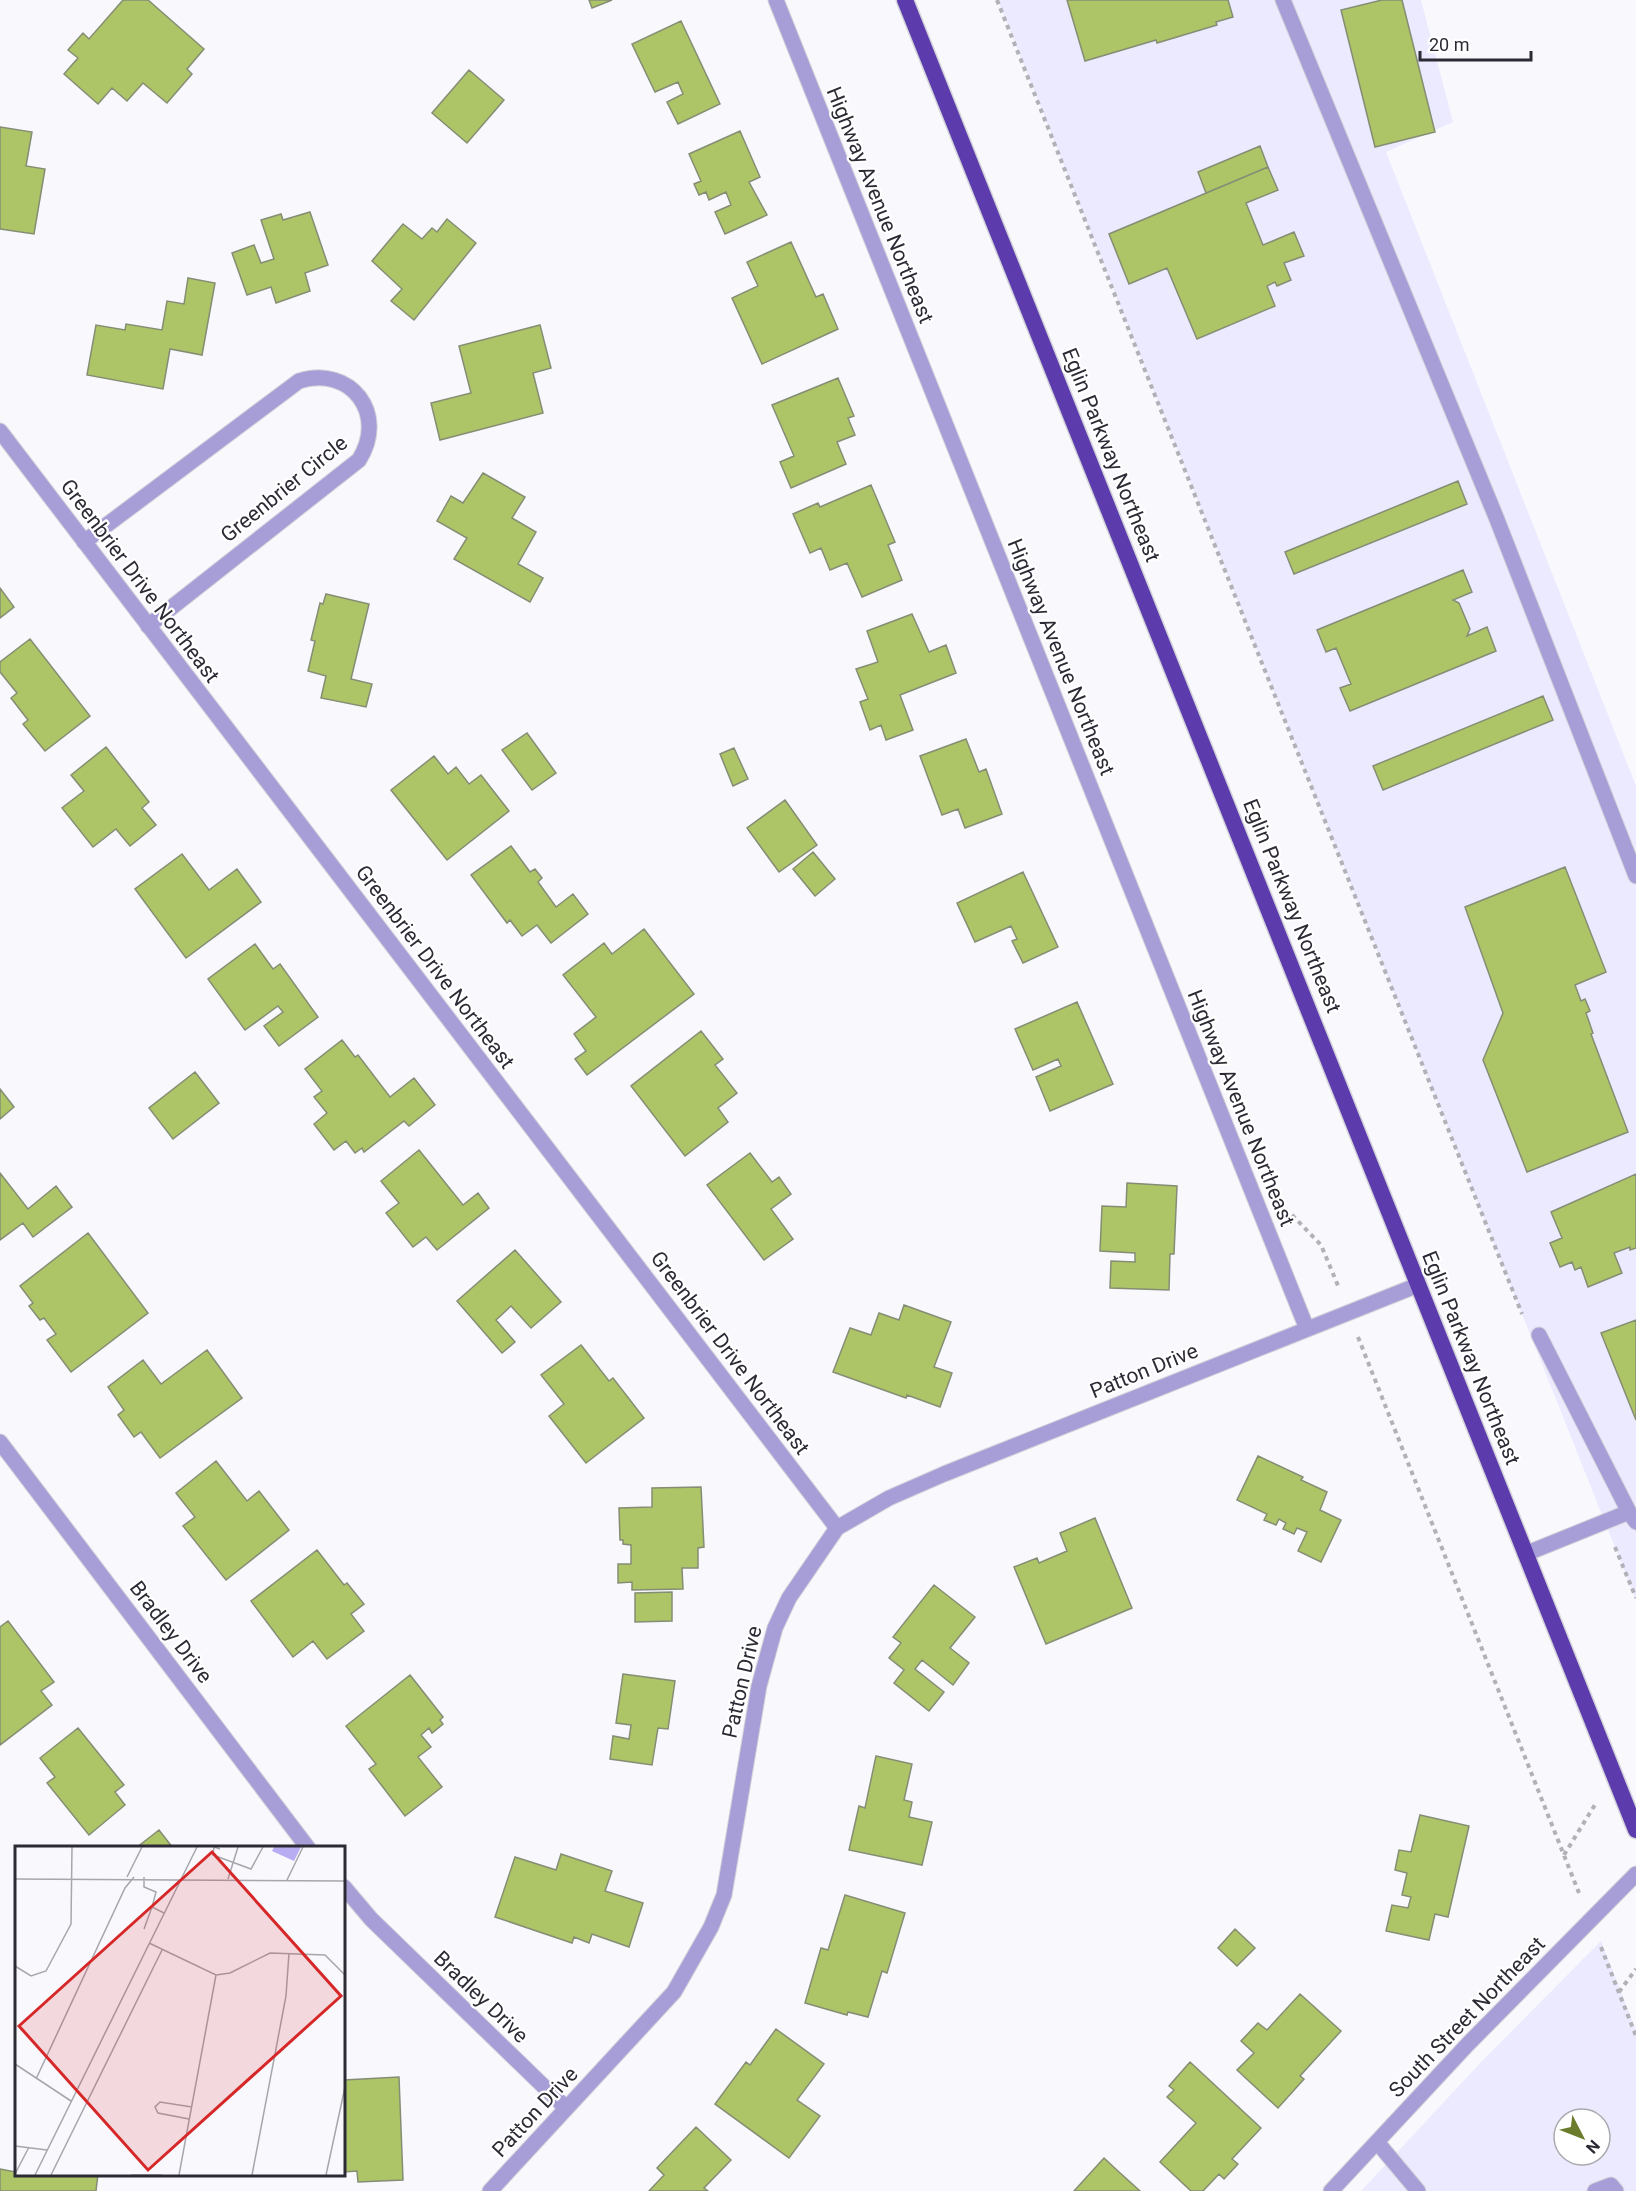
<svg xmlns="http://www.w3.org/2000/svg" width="1636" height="2191" font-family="Roboto,sans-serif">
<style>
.built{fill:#eceaff;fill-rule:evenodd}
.building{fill:#adc567;stroke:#858d74;stroke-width:1.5}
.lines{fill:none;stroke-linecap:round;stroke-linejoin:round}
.service-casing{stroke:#d3d3d9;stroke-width:17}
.minor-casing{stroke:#d3d3d9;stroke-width:17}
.trunk-casing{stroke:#d3d3d9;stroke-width:19}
.path{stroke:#b2b1b8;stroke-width:4;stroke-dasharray:4.5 4.5;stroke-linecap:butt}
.service{stroke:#a79ed7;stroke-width:15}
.minor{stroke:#a79ed7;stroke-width:15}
.trunk{stroke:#5c3cad;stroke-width:16}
.labels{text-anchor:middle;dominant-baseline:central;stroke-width:4.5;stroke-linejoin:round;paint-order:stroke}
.street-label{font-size:21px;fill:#2c2b35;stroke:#fff}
.inset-road{fill:none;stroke:#a6a6ad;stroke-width:1.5}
.view{fill:#d62828;fill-opacity:0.15;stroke:#d62828;stroke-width:3}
.inset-edge{fill:none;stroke:#2c2b35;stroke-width:3}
</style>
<rect width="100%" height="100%" fill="#f8f8fd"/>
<!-- built -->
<path class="built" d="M 998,0 L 1421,0 L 1453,122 L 1386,152 L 1636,786 L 1636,1600 Z
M 1601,1941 L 1636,2030 L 1636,2191 L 1361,2191 L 1484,2059 ZM 1564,2119 L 1600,2119 L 1600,2155 L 1564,2155 Z"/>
<!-- building -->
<path class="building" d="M 123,0 L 148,0 L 204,49 L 187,69 L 192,74 L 167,103 L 143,83 L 127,101 L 112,88 L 98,104 L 64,74 L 78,58 L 68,50 L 83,33 L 89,39 Z
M 589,0 L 612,0 L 592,8 Z
M 1067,0 L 1228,0 L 1233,17 L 1216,22 L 1217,25 L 1157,43 L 1156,40 L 1085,61 Z
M 1382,0 L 1402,0 L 1435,132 L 1375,147 L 1341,10 Z
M 681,21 L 720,104 L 678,124 L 667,102 L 683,94 L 678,82 L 655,92 L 632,44 Z
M 469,70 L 504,100 L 467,143 L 432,113 Z
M 0,127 L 32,132 L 26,166 L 45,169 L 34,234 L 0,229 Z
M 740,131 L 760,177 L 749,182 L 767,215 L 725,234 L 715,212 L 731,205 L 726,192 L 709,200 L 706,192 L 699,195 L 694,184 L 701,181 L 689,154 Z
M 1260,146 L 1268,167 L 1206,193 L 1198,172 Z
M 1268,167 L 1278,190 L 1246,203 L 1263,245 L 1294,232 L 1304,256 L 1284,263 L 1291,280 L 1277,286 L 1275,282 L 1267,286 L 1275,306 L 1197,339 L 1167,268 L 1129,284 L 1109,234 Z
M 310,212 L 328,265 L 305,273 L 310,291 L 276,303 L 271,287 L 247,295 L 232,253 L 254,245 L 261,263 L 274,259 L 261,220 L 281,214 L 283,220 Z
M 447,219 L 476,243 L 414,320 L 391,301 L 402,289 L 372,261 L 403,224 L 422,239 L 432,228 L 437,232 Z
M 791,242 L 816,297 L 823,294 L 838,329 L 762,364 L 732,298 L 758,286 L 747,262 Z
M 188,278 L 215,283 L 202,355 L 170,349 L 163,389 L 87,375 L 96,325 L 125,330 L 126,324 L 162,330 L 167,301 L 184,304 Z
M 540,325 L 551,368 L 533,373 L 543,413 L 440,440 L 431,403 L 471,393 L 459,346 Z
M 838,378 L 854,416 L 848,418 L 855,435 L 837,442 L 846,464 L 791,488 L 780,462 L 794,456 L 772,405 Z
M 483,473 L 525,497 L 512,518 L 536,532 L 518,564 L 543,578 L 530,602 L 454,559 L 467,538 L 437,521 L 451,496 L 463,503 Z
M 1458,481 L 1467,504 L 1294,574 L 1285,552 Z
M 871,485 L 895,542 L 888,545 L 902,580 L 862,597 L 847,563 L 830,570 L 821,548 L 810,553 L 793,514 L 818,503 L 820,507 Z
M 1463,570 L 1472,592 L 1453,600 L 1459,603 L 1470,629 L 1467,636 L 1487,627 L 1496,651 L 1350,711 L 1340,688 L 1351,684 L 1336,648 L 1326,652 L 1317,630 Z
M 0,588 L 14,607 L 0,618 Z
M 326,594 L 369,604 L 351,679 L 372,684 L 366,707 L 321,698 L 326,676 L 308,671 L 315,641 L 311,640 L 320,603 L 323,604 Z
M 912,614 L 929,652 L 946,645 L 956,673 L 900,695 L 913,730 L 886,740 L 881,725 L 870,730 L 860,702 L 868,699 L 856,669 L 878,662 L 867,631 Z
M 30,639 L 90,716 L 45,751 L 23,724 L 28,720 L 11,698 L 17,693 L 0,672 L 0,662 Z
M 1543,696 L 1553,720 L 1383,790 L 1373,766 Z
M 527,733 L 556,773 L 532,790 L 502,750 Z
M 966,739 L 979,772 L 986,769 L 1002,814 L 965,828 L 958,809 L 942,815 L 920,756 Z
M 106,747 L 149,802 L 142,808 L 156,825 L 130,846 L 116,829 L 93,847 L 62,808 L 84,791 L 71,775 Z
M 734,748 L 748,779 L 733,786 L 720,754 Z
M 434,756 L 448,774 L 456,767 L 469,784 L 481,775 L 509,811 L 447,860 L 391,790 Z
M 785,800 L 817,845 L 779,872 L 747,828 Z
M 511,846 L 530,872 L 535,869 L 542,878 L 538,882 L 556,907 L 573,894 L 588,914 L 551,943 L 537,925 L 522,936 L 510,920 L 507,923 L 471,875 Z
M 813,852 L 835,879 L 815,896 L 793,869 Z
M 182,854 L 209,890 L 237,869 L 261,902 L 186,958 L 135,889 Z
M 1565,867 L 1606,972 L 1575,985 L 1581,1001 L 1585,999 L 1590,1011 L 1586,1013 L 1593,1033 L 1591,1034 L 1628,1132 L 1527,1172 L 1483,1060 L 1503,1013 L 1465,907 Z
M 1023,872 L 1058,947 L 1023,963 L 1012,941 L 1017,939 L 1011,926 L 975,942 L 957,903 Z
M 644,929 L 694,994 L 587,1075 L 575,1059 L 586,1051 L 574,1034 L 596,1017 L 563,975 L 604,943 L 612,954 Z
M 255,944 L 273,969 L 280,964 L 318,1017 L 279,1046 L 264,1026 L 283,1012 L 278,1006 L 245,1030 L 208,979 Z
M 1077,1002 L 1113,1084 L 1050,1111 L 1036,1077 L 1061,1066 L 1058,1059 L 1033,1070 L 1015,1029 Z
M 701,1031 L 723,1059 L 715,1065 L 737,1093 L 718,1108 L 728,1122 L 685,1156 L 631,1086 Z
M 342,1040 L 355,1057 L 358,1055 L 390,1097 L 414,1078 L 435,1105 L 409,1126 L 404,1121 L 364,1152 L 362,1148 L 355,1153 L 346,1141 L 334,1150 L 314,1124 L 327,1113 L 314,1097 L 322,1091 L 305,1069 Z
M 195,1072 L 219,1103 L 173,1139 L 149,1108 Z
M 0,1089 L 14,1107 L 0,1119 Z
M 419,1150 L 463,1205 L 478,1193 L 489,1208 L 437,1250 L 426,1237 L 413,1247 L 386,1213 L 399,1203 L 381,1181 Z
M 750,1153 L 772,1182 L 779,1177 L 791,1194 L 771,1209 L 793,1239 L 764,1260 L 707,1185 Z
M 0,1173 L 28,1209 L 56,1186 L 72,1207 L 33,1237 L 23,1223 L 0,1240 Z
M 1636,1174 L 1636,1248 L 1630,1250 L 1630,1247 L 1614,1253 L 1622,1273 L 1588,1287 L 1581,1267 L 1575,1270 L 1572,1262 L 1560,1267 L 1550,1243 L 1562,1238 L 1551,1212 Z
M 1127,1183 L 1177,1186 L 1174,1254 L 1170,1254 L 1169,1290 L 1110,1288 L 1111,1261 L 1135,1262 L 1135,1253 L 1100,1251 L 1102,1206 L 1126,1207 Z
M 88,1233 L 148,1313 L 71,1372 L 47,1340 L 56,1334 L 44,1318 L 40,1320 L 29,1306 L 33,1303 L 20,1286 Z
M 515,1250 L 561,1302 L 531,1328 L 511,1306 L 496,1320 L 515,1342 L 502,1353 L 457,1301 Z
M 904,1305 L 951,1322 L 934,1367 L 952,1373 L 940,1407 L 907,1395 L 906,1398 L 833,1372 L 850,1328 L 871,1335 L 879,1313 L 899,1320 Z
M 1636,1320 L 1636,1420 L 1601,1333 Z
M 581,1345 L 609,1381 L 613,1378 L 644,1418 L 586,1463 L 549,1416 L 564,1404 L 541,1375 Z
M 207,1350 L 242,1398 L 160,1458 L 141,1432 L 134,1437 L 118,1415 L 124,1410 L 108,1387 L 143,1360 L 161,1384 Z
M 1258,1456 L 1303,1477 L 1301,1480 L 1327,1492 L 1320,1510 L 1341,1520 L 1321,1562 L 1298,1551 L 1307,1532 L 1297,1528 L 1294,1534 L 1283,1529 L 1286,1523 L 1279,1519 L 1276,1525 L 1264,1520 L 1267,1514 L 1237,1500 Z
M 216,1461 L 247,1501 L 259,1491 L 289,1530 L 226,1580 L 183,1526 L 195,1517 L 176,1493 Z
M 701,1487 L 704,1547 L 698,1548 L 698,1568 L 682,1568 L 683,1589 L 632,1590 L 632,1582 L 618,1583 L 618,1564 L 631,1564 L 631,1545 L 623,1544 L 623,1540 L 620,1540 L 619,1508 L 652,1507 L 652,1488 Z
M 1095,1518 L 1132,1608 L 1046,1644 L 1014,1567 L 1037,1558 L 1039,1563 L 1067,1551 L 1060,1533 Z
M 317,1550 L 344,1585 L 347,1583 L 364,1604 L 351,1614 L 364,1631 L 327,1659 L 313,1641 L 293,1657 L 251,1601 Z
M 934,1585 L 975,1617 L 950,1648 L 969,1663 L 953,1685 L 922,1660 L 915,1669 L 944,1692 L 929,1711 L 894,1683 L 904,1670 L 889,1658 L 901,1643 L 893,1637 Z
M 672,1592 L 672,1621 L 635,1622 L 635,1593 Z
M 8,1621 L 54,1682 L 41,1691 L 52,1705 L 0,1745 L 0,1627 Z
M 623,1674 L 675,1681 L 668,1729 L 658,1728 L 652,1765 L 610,1759 L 613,1736 L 629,1739 L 631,1725 L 616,1723 Z
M 410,1675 L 443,1717 L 440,1720 L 443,1724 L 432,1733 L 429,1728 L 421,1735 L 431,1747 L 418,1757 L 442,1787 L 405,1816 L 369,1769 L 376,1764 L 346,1726 Z
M 78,1728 L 124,1785 L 115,1792 L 125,1805 L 89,1835 L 47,1783 L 55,1777 L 40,1758 Z
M 876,1756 L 912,1764 L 904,1800 L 912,1802 L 909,1817 L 932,1822 L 922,1865 L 849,1850 L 859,1806 L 865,1808 Z
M 1420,1815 L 1469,1826 L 1448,1917 L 1435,1914 L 1429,1940 L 1386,1931 L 1392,1905 L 1408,1908 L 1411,1897 L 1402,1895 L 1407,1873 L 1395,1870 L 1399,1850 L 1411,1852 Z
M 159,1830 L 173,1848 L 136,1848 Z
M 561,1854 L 612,1871 L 605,1891 L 643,1903 L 629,1947 L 592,1934 L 589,1943 L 574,1937 L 572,1943 L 495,1917 L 515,1857 L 556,1870 Z
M 845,1895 L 905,1913 L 887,1973 L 882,1971 L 868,2017 L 848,2012 L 847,2015 L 805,2003 L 821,1948 L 828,1950 Z
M 1235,1929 L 1255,1948 L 1237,1966 L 1218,1948 Z
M 1300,1994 L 1341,2031 L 1300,2076 L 1304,2079 L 1278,2108 L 1237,2070 L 1254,2053 L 1241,2041 L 1258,2023 L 1267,2030 Z
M 776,2029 L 824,2064 L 797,2100 L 820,2116 L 789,2158 L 715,2104 L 746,2062 L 750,2065 Z
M 1190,2062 L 1261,2128 L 1232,2159 L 1238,2164 L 1224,2179 L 1219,2174 L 1203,2191 L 1191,2191 L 1160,2162 L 1196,2123 L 1167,2097 L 1174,2090 L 1169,2086 Z
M 399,2077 L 403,2180 L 358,2182 L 357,2171 L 344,2172 L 344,2080 Z
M 696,2127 L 731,2160 L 704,2188 L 708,2191 L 649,2191 L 664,2175 L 657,2168 Z
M 1104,2158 L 1119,2172 L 1140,2191 L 1074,2191 Z
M 0,2169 L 16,2172 L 16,2174 L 98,2174 L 96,2191 L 0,2191 Z"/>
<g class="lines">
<defs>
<path id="service" d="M 1283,0 L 1496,517 L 1636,876
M 1539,1335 L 1629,1512
M 1525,1554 L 1629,1512 L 1636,1522
M 1377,2142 L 1418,2191
M 1595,2191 L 1611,2185 L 1616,2191"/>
<path id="minor" d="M 776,0 L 1307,1329
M 0,431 L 837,1528
M 84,542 L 299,381 C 351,365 388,414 359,460 L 148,626
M 0,1442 L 308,1848
M 344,1887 L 371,1919 L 566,2108
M 490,2191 L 674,1992 L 711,1927 L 724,1895 L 759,1686 L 775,1628 L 789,1598 L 837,1528 L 889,1498 L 944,1474 L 1418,1285
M 1331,2191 L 1468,2044 L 1636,1874"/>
<path id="trunk" d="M 905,0 L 1636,1830"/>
</defs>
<!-- service casing -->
<use href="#service" class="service-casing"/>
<!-- minor casing -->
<use href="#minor" class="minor-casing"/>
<!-- trunk casing -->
<use href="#trunk" class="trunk-casing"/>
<!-- path -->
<path class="path" d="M 997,0 L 1522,1314
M 1292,1215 L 1321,1245 L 1339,1288
M 1358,1337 L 1579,1893
M 1615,1547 L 1636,1598
M 1564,1855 L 1596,1803
M 1601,1947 L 1636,2036
M 1619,1992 L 1636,1969"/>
<!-- service -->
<use href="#service" class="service"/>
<!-- minor -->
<use href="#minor" class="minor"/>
<!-- trunk -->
<use href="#trunk" class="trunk"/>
</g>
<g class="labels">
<!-- street labels -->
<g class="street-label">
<text transform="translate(880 205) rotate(68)">Highway Avenue Northeast</text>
<text transform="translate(1111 455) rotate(68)">Eglin Parkway Northeast</text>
<text transform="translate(284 489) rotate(-39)">Greenbrier Circle</text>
<text transform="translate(140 581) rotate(53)">Greenbrier Drive Northeast</text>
<text transform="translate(1061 657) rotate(68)">Highway Avenue Northeast</text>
<text transform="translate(1292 906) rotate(68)">Eglin Parkway Northeast</text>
<text transform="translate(435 967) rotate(53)">Greenbrier Drive Northeast</text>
<text transform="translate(1241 1108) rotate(68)">Highway Avenue Northeast</text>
<text transform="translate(730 1353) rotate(53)">Greenbrier Drive Northeast</text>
<text transform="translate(1471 1358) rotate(68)">Eglin Parkway Northeast</text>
<text transform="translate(1144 1371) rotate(-22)">Patton Drive</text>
<text transform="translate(171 1632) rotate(53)">Bradley Drive</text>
<text transform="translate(742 1682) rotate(-77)">Patton Drive</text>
<text transform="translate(481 1997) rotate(44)">Bradley Drive</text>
<text transform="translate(1467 2017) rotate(-46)">South Street Northeast</text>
<text transform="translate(535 2112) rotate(-47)">Patton Drive</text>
</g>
</g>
<!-- overview -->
<g transform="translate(15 1846)">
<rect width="330" height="330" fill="#f8f8fd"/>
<path d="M 259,1 L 286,1 L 279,15 L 257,5 Z" fill="#b8adf3"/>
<path class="inset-road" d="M 205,3 L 199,1 L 198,9 L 236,23 L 248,1M 112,31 L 127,1M 129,31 L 129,41 L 141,46 L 137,61 L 149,67M 0,33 L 330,35M 213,33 L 223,1M 272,34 L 288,1M 129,83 L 137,61M 134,97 L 201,129 L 215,127 L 255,107 L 310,109 L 330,129M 0,120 L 16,130 L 31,125 L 56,78 L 57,1M 0,218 L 56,255M 21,233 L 110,42 L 119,31M 174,273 L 143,267 L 140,261 L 145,256 L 177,261M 0,300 L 32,304M 0,328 L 14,301M 20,329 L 182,1M 36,329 L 147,104M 116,329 L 147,329M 164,329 L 201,129M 237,329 L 271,150 L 274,107M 311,329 L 330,241"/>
<path class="view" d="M 197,6 L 326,150 L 133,324 L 4,180 Z"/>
<rect width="330" height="330" class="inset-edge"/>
</g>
<!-- north arrow -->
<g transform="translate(1582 2137) rotate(132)"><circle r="28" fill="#ffffff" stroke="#abaaae" stroke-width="1.5"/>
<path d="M0-4.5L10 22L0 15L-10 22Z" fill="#6b7d2d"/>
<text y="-9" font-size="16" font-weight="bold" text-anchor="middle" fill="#2c2b35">N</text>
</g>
<!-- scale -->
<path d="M1420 51v9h111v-9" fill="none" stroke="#2c2b35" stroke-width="3"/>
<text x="1429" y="51" font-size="18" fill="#2c2b35" stroke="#ffffff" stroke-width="4.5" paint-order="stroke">20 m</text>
</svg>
